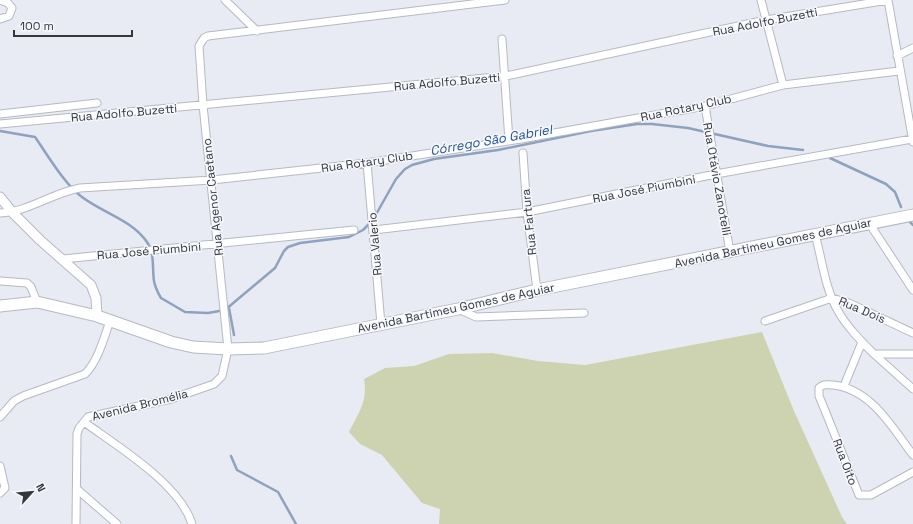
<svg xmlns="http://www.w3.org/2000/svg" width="913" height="524" font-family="'Space Grotesk',sans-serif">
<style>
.green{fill:#cdd3b0}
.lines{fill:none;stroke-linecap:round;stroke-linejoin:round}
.stream{stroke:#8ea2bf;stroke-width:2.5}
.street-casing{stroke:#b6b9c2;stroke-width:9}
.secondary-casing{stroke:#b6b9c2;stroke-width:11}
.primary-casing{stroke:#b6b9c2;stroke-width:13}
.street{stroke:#fff;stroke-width:7}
.secondary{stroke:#fff;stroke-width:9}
.primary{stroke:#fff;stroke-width:11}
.labels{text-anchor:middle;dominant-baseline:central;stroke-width:3;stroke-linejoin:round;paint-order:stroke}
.street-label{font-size:12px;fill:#36373b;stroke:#f6f8fe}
.water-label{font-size:13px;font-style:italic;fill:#27548f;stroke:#f6f8fe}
</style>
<rect width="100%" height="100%" fill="#e8ebf4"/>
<!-- green -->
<path class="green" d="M 762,332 L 794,411 L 842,517 L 847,524 L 439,524 L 440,509 L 422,503 L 382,455 L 360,444 L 349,432 C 359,412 368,401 364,379 L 385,368 L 414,366 L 449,354 L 492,353 L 538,361 L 585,365 Z"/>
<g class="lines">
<!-- stream -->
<path class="stream" d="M 0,131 L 35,137 C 47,154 65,185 82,197 C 103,213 132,220 147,242 C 155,253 152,269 154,281 C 155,287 158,293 161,298 L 185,312 L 208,313 L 225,310 L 275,268 L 284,251 L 288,247 L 300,243 L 349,237 L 363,230 L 370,223
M 830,158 L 886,184 L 895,192 L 901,207
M 374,218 L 396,179 L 405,169 L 412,165 L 434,159 L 498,150 L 591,131 L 637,124 L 652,124 L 688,128 L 768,146 L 803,150
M 908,220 L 913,225
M 229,308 L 234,335
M 231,456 L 237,470 L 278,492 L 296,524"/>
<defs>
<path id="street" d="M 225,0 L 257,31
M 761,0 L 783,85
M 888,0 L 913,142
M 0,19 L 9,16 L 12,8 L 8,3 L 0,0
M 502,39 L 509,141
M 897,56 L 913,48
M 705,106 L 730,252
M 0,114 L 97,103
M 0,124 L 506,76 L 766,20 L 888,0
M 523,153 L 527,212 L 537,290
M 367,163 L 381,324
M 0,213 C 28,212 52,193 80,188 L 212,180 L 367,163 L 521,139 L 705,106 L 783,85 L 899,71
M 869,223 L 913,290
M 374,230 L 527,212 L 716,174 L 912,139
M 815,234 C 822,259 825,289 838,311 C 847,327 861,341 874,354 L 913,354
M 63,259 L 354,230
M 0,281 L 27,283 L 31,287 L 37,302
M 458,309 L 476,317 L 584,313
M 765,321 L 832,298 L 849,303 L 913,333
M 874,354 L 913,389
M 844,386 L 862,342
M 0,417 L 14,401 L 23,396 L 85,374 C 98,361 104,338 110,321
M 84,422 C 117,446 180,484 192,524
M 913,455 C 892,427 871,389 833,385 C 827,385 824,383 819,388 L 819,396 L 824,408 L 859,495 L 871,495 L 913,472
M 0,466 L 5,488 L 0,493
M 78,490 L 117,524
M 76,524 L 77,434 L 79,428 L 88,417 L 171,399 L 214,384 L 222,376 L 228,349 L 203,105 L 199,46 L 204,38 L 208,36 L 505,0"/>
<path id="secondary" d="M 0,197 L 13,213 L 40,240 L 91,285 L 96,298 L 97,316"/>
<path id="primary" d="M 0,306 L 37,302 L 97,316 L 171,342 L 193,347 L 228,349 L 264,348 L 458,309 L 537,290 L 913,215"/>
</defs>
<!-- street casing -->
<use href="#street" class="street-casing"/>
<!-- secondary casing -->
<use href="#secondary" class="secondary-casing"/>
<!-- primary casing -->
<use href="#primary" class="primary-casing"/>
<!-- street -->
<use href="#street" class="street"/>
<!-- secondary -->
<use href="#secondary" class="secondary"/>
<!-- primary -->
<use href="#primary" class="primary"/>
</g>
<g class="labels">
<!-- street labels -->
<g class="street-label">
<text transform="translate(765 22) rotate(-11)">Rua Adolfo Buzetti</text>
<text transform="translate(447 82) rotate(-5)">Rua Adolfo Buzetti</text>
<text transform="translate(686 108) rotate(-12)">Rua Rotary Club</text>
<text transform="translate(124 113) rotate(-5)">Rua Adolfo Buzetti</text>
<text transform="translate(367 162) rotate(-8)">Rua Rotary Club</text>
<text transform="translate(717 179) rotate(80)">Rua Otávio Zanotelli</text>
<text transform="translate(644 189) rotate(-11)">Rua José Piumbini</text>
<text transform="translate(213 197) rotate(-96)">Rua Agenor Caetano</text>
<text transform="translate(529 222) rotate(-96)">Rua Fartura</text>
<text transform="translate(773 243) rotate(-12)">Avenida Bartimeu Gomes de Aguiar</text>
<text transform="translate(375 244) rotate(-95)">Rua Valerio</text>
<text transform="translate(149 251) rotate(-5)">Rua José Piumbini</text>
<text transform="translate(456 308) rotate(-12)">Avenida Bartimeu Gomes de Aguiar</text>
<text transform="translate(862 310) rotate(23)">Rua Dois</text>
<text transform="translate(140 405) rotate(-14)">Avenida Bromélia</text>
<text transform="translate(845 462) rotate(69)">Rua Oito</text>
</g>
<!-- water labels -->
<g class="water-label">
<text transform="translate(491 140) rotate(-10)">Córrego São Gabriel</text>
</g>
</g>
<!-- north arrow -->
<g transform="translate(32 492) rotate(63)" stroke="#f6f8fe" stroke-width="3" paint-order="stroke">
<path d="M0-3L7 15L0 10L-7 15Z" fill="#36373b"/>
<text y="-6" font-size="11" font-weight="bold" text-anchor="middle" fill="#36373b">N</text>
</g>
<!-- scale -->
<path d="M14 30v6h118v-6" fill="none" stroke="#36373b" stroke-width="2"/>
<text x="20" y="30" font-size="12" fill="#36373b" stroke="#f6f8fe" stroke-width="3" paint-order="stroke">100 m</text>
</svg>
